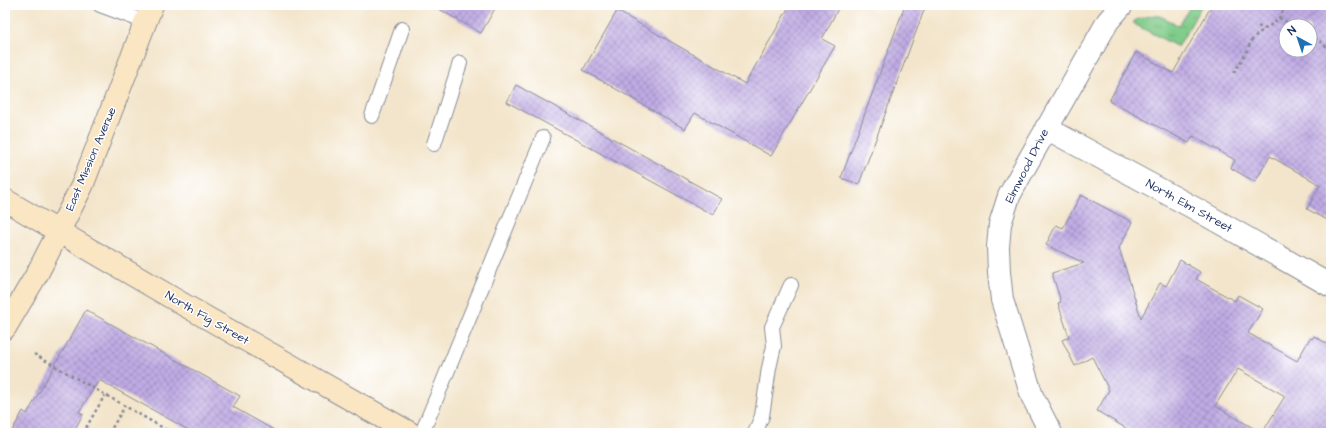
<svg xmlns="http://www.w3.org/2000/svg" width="1336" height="438" font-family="'Architects Daughter',sans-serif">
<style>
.grass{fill:url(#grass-tufts);stroke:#4e7e74}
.building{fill:url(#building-cross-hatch);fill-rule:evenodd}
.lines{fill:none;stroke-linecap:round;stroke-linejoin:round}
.lane-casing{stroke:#878a94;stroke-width:16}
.street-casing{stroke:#878a94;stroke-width:24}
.secondary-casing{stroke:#878a94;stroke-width:24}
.path{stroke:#878a94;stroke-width:2.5;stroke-dasharray:3 3;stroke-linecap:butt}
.lane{stroke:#fff;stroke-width:14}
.street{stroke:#fff;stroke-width:22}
.secondary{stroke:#fbe6c4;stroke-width:22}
.labels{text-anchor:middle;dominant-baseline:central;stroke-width:3;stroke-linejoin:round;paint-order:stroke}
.street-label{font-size:12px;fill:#1b2f5e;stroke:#fff}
</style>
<defs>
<pattern id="grass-tufts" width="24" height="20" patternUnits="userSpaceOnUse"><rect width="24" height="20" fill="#81cc8a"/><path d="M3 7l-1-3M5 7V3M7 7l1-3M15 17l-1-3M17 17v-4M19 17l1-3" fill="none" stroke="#69a674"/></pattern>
<pattern id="building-cross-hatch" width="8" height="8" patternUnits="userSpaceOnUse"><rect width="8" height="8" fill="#c0abe4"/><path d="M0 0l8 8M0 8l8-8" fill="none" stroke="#9b8cbc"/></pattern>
</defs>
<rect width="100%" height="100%" fill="#fff"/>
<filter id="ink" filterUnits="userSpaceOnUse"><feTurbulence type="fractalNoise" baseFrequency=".025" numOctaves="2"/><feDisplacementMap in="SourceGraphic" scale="8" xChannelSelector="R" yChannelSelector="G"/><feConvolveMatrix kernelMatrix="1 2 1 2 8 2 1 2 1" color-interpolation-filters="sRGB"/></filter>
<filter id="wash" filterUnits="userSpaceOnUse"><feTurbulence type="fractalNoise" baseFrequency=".012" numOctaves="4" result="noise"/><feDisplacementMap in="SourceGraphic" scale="16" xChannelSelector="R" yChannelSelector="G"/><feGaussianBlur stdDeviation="0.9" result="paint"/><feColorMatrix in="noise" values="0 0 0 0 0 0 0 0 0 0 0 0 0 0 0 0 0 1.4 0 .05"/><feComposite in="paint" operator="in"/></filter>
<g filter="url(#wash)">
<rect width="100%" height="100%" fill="#f3e5cb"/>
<!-- grass -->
<path class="grass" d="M 1191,5 L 1202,5 L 1178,47 L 1134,24 L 1134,21 C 1158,11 1158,15 1179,26 Z"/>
<g id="blocks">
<!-- building -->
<path class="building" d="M 432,5 L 497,5 L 481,33 Z
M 790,5 L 840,5 L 822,39 L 835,46 L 771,156 L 695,113 L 685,129 L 583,70 L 617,11 L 745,84 Z
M 905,5 L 926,5 L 859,184 L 841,178 Z
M 1212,5 L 1331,5 L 1331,222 L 1307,209 L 1320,185 L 1270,156 L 1255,182 L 1231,168 L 1235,160 L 1193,136 L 1189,143 L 1109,101 L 1136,52 L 1173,73 ZM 1286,26 L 1310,26 L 1310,50 L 1286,50 Z
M 516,85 L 722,199 L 713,215 L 507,102 Z
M 1081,195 L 1132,222 L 1119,248 L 1141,318 L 1160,283 L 1166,286 L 1180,260 L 1200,272 L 1196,279 L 1235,301 L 1238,295 L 1263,309 L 1248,333 L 1297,361 L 1310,338 L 1312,339 L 1314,336 L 1331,346 L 1331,433 L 1262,433 L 1285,396 L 1238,369 L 1215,406 L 1262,433 L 1134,433 L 1097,411 L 1109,390 L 1092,357 L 1075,366 L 1062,340 L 1069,337 L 1058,303 L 1061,302 L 1052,273 L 1084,263 L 1046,245 L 1056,225 L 1063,228 Z
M 86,310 L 240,396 L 233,407 L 279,433 L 194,433 L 99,380 L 79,412 L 83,414 L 73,433 L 11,433 L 23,411 L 27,414 Z"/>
</g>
</g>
<g filter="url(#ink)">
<use href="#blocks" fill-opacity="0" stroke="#878a94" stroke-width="1"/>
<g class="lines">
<defs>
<path id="lane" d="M 100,5 L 146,22
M 372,116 L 402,29
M 434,144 L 460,63
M 422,433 L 543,138
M 755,433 L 762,416 L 769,368 L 774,346 L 772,327 L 791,285"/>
<path id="street" d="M 1046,128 L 1194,208 L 1331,286
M 1051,433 L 1032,396 L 1002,300 L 999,272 L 998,247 L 1000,224 L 1009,196 L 1022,172 L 1108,21 L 1122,5"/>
<path id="secondary" d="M 5,200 L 186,306 L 410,433
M 5,328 L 37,274 L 82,186 L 152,5"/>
</defs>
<!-- lane casing -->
<use href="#lane" class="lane-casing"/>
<!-- street casing -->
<use href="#street" class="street-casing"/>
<!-- secondary casing -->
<use href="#secondary" class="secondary-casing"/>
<!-- path -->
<path class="path" d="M 1272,5 L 1283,11
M 1279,18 L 1295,26
M 1258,26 L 1264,29
M 1310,34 L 1331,50
M 1234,73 C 1238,66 1242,60 1245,54 C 1248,50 1249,44 1252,40 C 1264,25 1279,27 1285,5
M 34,354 L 172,433
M 83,433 L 105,395
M 109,433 L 125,406"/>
<!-- lane -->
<use href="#lane" class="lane"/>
<!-- street -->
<use href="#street" class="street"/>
<!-- secondary -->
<use href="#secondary" class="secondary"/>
</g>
</g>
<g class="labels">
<!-- street labels -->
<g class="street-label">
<text transform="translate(91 159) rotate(-67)">East Mission Avenue</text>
<text transform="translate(1027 166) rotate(-63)">Elmwood Drive</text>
<text transform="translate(1189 206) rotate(29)">North Elm Street</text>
<text transform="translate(207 318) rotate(30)">North Fig Street</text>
</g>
</g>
<!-- margin -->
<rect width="1336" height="438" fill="none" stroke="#fff" stroke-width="20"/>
<!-- north arrow -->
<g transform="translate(1298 38) rotate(320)"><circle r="19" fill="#ffffff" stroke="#a4acbf"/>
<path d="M0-3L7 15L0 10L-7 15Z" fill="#1f6fb2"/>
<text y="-6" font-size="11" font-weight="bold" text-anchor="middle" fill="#1b2f5e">N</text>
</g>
</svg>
